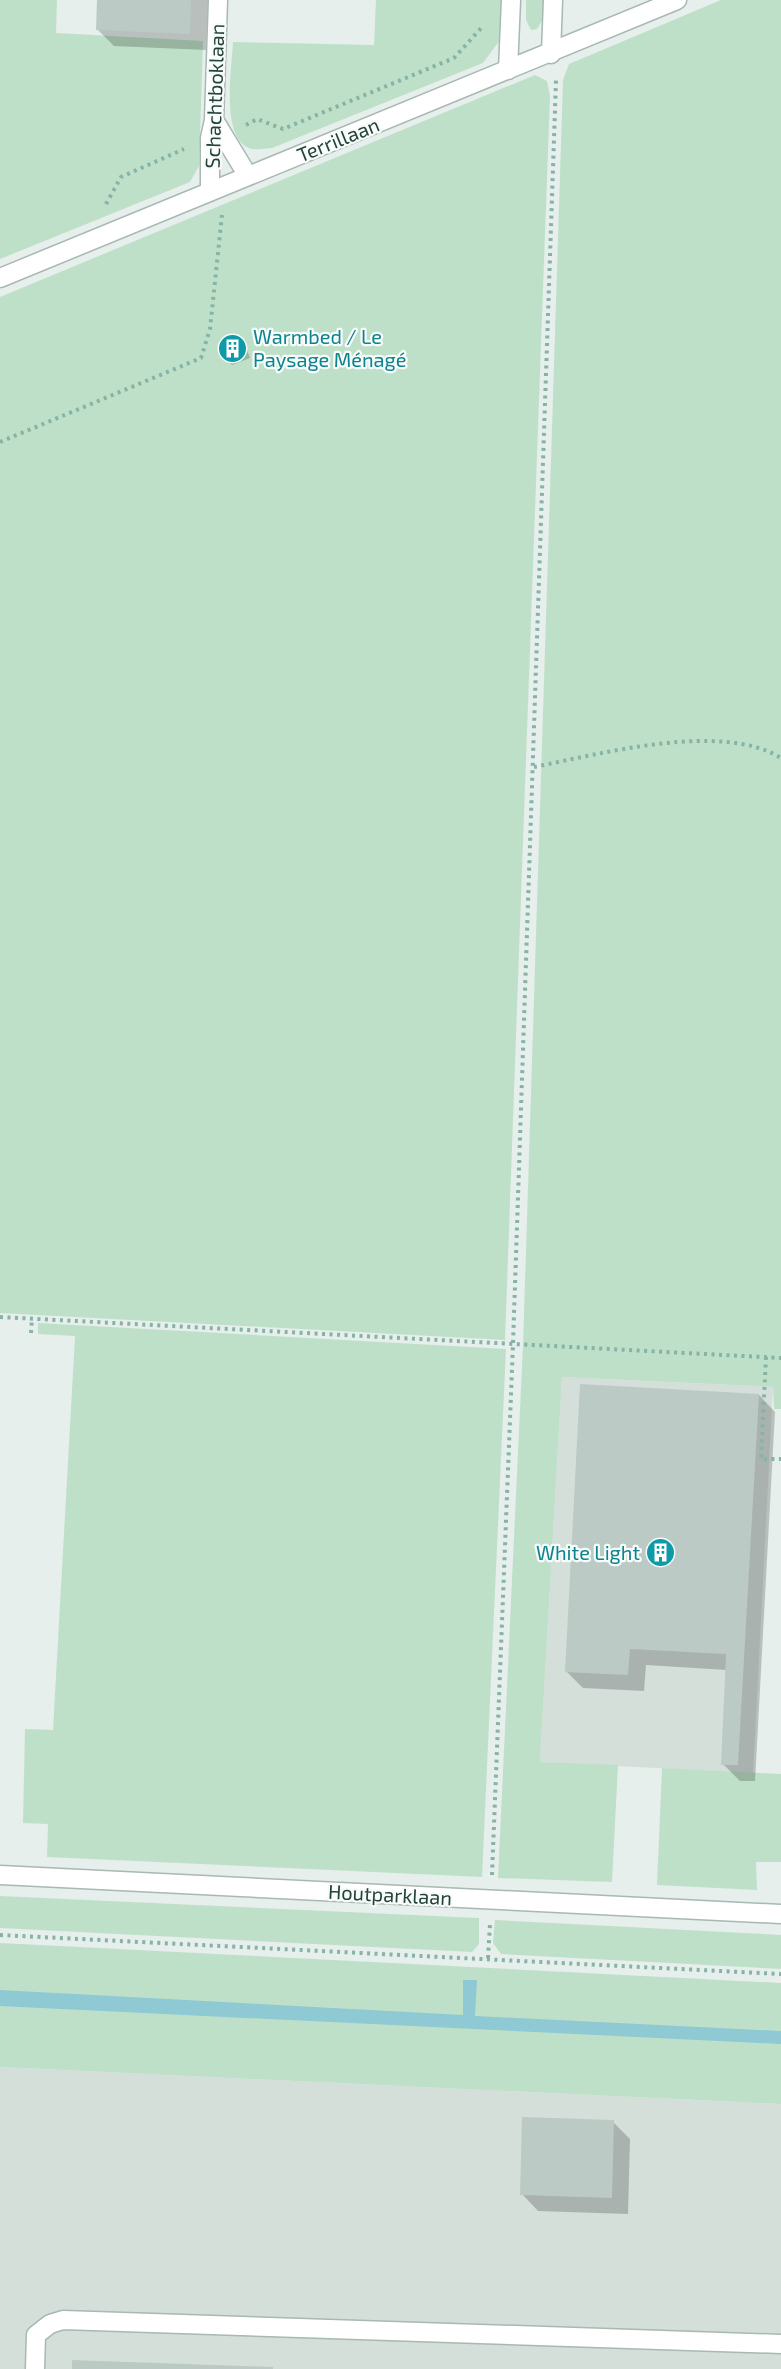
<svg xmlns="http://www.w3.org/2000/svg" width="781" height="2369" font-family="'Exo 2',sans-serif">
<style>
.built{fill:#d4dfda}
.green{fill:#bfe0c8}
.water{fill:#8ec9d4}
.shadow{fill:#0003}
.building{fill:#bbcac4}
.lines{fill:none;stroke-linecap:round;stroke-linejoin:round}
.lane-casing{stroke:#a8b8b2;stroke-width:21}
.street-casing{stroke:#a8b8b2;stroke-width:21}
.path{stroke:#86b3a5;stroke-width:4;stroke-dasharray:3 4.5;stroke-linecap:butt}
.lane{stroke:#fff;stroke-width:18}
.street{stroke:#fff;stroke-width:18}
.labels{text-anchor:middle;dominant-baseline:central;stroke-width:4.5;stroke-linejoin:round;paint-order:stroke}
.street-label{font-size:20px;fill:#24423a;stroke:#f7fbf9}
.culture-label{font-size:20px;fill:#0d838f;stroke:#f7fbf9;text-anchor:start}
</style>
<rect width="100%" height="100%" fill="#e6efeb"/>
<!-- built -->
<path class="built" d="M 562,1377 L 773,1387 L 753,1773 L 540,1762 Z
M 0,2067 L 781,2104 L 781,2369 L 0,2369 Z"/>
<!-- green -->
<path class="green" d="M 0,0 L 57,0 L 56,33 L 203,41 L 199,166 L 190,182 L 0,259 Z
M 376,0 L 505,0 L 500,40 L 483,63 L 272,148 C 266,148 259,150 253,149 C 219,143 232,67 233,42 L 374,45 Z
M 526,0 L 543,0 L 543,19 L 537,29 L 531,30 L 526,20 Z
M 721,0 L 781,0 L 781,1409 L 774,1409 L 773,1387 L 562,1377 L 540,1762 L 618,1765 L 612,1882 L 498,1878 L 523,1346 L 563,80 L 569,64 Z
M 535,75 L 547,81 L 550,96 L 505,1340 L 0,1313 L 0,297 Z
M 38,1323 L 506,1349 L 482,1877 L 47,1857 L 48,1824 L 23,1823 L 25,1729 L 53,1730 L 75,1336 L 38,1334 Z
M 662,1768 L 781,1774 L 781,1862 L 756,1862 L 757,1890 L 657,1885 Z
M 0,1896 L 479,1918 L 479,1944 L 472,1952 L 0,1928 Z
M 495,1920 L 781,1935 L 781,1969 L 501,1954 L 493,1943 Z
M 0,1943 L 781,1983 L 781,2104 L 0,2067 Z"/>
<!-- water -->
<path class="water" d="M 463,1980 L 477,1980 L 475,2016 L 781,2031 L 781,2044 L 0,2006 L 0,1990 L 463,2015 Z"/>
<!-- shadow -->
<path class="shadow" d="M 98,0 L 208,0 L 206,50 L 114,46 L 97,29 Z
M 238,337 L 244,342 L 250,358 L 232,365 L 226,359 Z
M 759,1395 L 775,1412 L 755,1781 L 740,1781 L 723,1764 L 727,1670 L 646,1665 L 644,1691 L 583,1688 L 566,1671 Z
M 613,2122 L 630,2139 L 628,2214 L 538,2211 L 522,2194 Z"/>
<!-- building -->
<path class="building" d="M 97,0 L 191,0 L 190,34 L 96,30 Z
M 239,335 L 245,353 L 225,360 L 219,343 Z
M 580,1384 L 759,1394 L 738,1765 L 721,1765 L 726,1654 L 630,1649 L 628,1675 L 565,1672 Z
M 522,2117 L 614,2120 L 612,2198 L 520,2195 Z
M 72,2360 L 273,2367 L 273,2369 L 72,2369 Z"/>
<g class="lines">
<defs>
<path id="lane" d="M 35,2369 L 36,2335 L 50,2324 L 63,2320 L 781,2344"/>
<path id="street" d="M 551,54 L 553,0
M 508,70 L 511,0
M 214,120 L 248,176
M 210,192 L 210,138 L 214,120 L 218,0
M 0,278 L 677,0
M 0,1875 L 781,1914"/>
</defs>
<!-- lane casing -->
<use href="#lane" class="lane-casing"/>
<!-- street casing -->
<use href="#street" class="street-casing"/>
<!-- path -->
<path class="path" d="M 246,125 L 257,119 L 283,129 L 454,58 L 483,26
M 106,204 L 121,177 L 184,149
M 0,442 L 201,358 L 210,329 L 222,215
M 534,767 C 600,754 722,721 781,758
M 0,1317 L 781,1358
M 31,1333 L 32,1318
M 766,1357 L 761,1459 L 781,1459
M 492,1875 L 513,1344 L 556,80
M 0,1935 L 781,1974
M 488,1958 L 490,1924"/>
<!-- lane -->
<use href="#lane" class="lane"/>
<!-- street -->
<use href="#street" class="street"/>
</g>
<!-- icons -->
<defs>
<symbol id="building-disc" viewBox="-11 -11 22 22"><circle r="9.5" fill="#0f9aa8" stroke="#f7fbf9"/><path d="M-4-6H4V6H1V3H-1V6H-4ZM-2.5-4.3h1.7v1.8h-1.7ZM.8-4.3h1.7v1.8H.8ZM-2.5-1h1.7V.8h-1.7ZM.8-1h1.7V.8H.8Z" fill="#fff"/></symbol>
</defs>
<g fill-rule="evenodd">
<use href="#building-disc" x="216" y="332" width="33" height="33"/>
<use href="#building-disc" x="644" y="1536" width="33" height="33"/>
</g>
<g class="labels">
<!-- street labels -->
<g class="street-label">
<text transform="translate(214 96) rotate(-88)">Schachtboklaan</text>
<text transform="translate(338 139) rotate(-22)">Terrillaan</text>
<text transform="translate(390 1894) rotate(3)">Houtparklaan</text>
</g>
<!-- culture labels -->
<g class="culture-label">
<text x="253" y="336">Warmbed / Le<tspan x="253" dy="23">Paysage Ménagé</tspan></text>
<text x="640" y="1552" text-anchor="end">White Light</text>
</g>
</g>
</svg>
